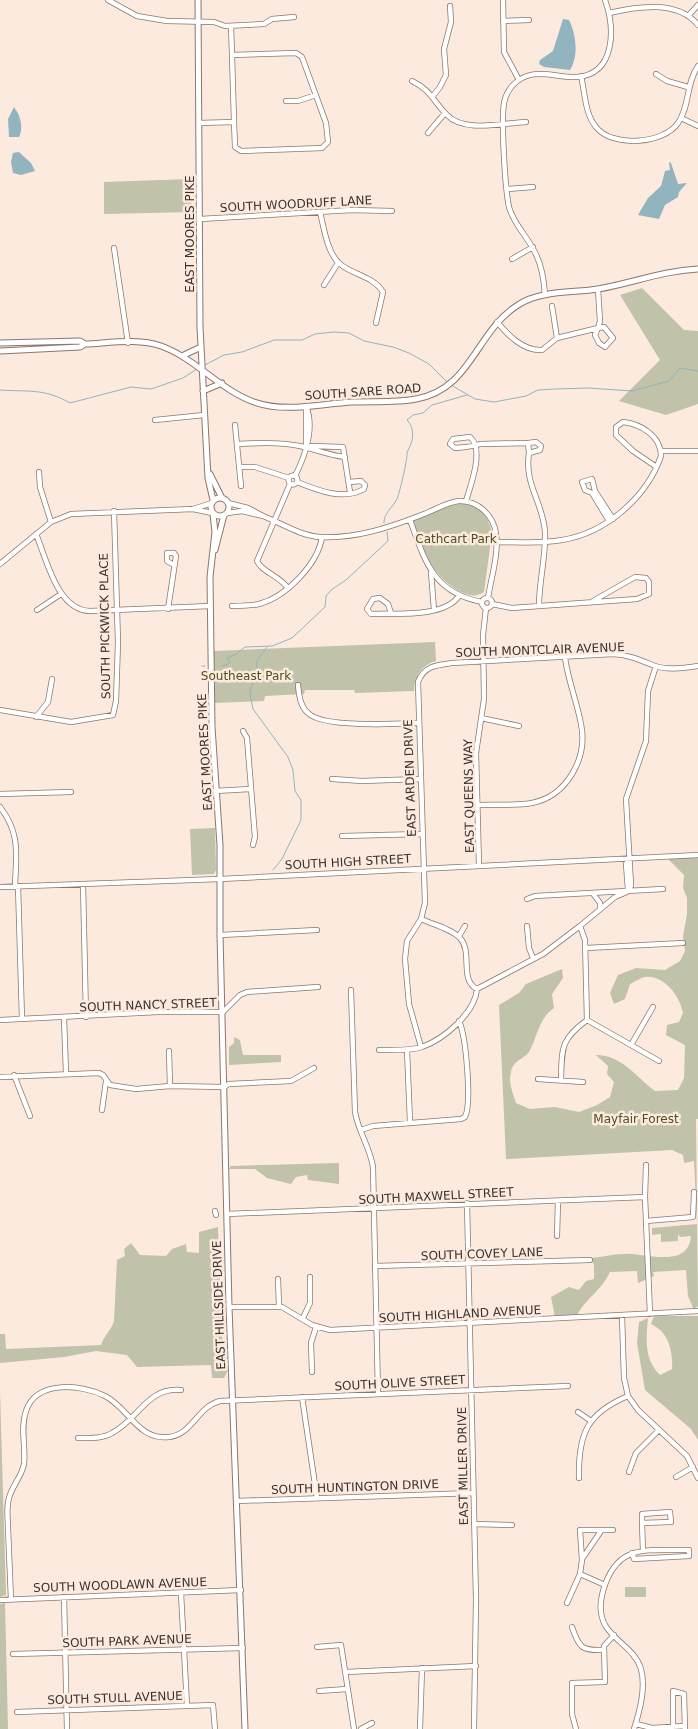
<svg xmlns="http://www.w3.org/2000/svg" width="698" height="1729" font-family="'DejaVu Sans',sans-serif">
<style>
.green{fill:#c0c2a9}
.water{fill:#91b4be}
.lines{fill:none;stroke-linecap:round;stroke-linejoin:round}
.stream{stroke:#91b4be;stroke-width:1}
.minor-casing{stroke:#89786e;stroke-width:6}
.major-casing{stroke:#89786e;stroke-width:7}
.minor{stroke:#fff;stroke-width:4.5}
.major{stroke:#fff;stroke-width:5}
.labels{text-anchor:middle;dominant-baseline:central;stroke-width:5;stroke-linejoin:round;paint-order:stroke}
.street-label{font-size:12px;fill:#39322e;stroke:#fdeadf}
.park-label{font-size:12px;fill:#4e501e;stroke:#fdeadf}
</style>
<rect width="100%" height="100%" fill="#fdeadf"/>
<!-- green -->
<path class="green" d="M 191,179 L 192,212 L 104,214 L 104,182 Z
M 642,288 L 684,330 L 698,331 L 698,404 L 666,415 L 619,401 L 660,360 L 620,295 Z
M 460,502 C 478,505 488,514 492,533 L 484,592 C 476,598 467,595 459,591 C 430,574 423,550 413,520 L 453,503 Z
M 435,642 L 436,661 C 420,666 415,676 414,691 L 355,693 L 354,690 L 305,690 L 304,694 L 265,696 L 264,701 L 214,703 L 214,651 Z
M 215,828 L 216,870 L 214,874 L 192,875 L 190,829 Z
M 698,857 L 698,1119 L 696,1119 L 698,1306 L 694,1310 L 688,1296 L 686,1270 L 653,1272 L 654,1276 L 638,1283 L 637,1271 L 610,1272 C 602,1290 586,1298 577,1315 L 555,1317 L 551,1297 L 569,1287 L 579,1290 L 586,1281 L 594,1279 L 594,1265 L 591,1258 C 604,1257 618,1253 631,1254 C 650,1255 689,1267 691,1236 L 680,1237 L 678,1234 L 678,1241 L 661,1242 L 661,1234 L 652,1235 L 652,1228 L 697,1224 L 694,1161 L 684,1163 L 683,1155 L 672,1150 L 506,1159 L 499,1005 L 519,993 L 526,984 L 562,969 L 563,978 L 552,994 L 554,1008 C 538,1019 538,1036 529,1052 C 523,1060 513,1060 511,1072 C 508,1083 513,1093 516,1103 L 530,1109 L 555,1107 L 579,1112 L 597,1105 L 610,1097 L 614,1082 L 607,1074 L 608,1066 L 596,1055 C 622,1055 636,1077 655,1091 L 678,1090 L 684,1078 L 685,1045 L 666,1035 L 667,1025 L 679,1022 L 683,1013 C 680,997 665,975 645,977 C 640,978 634,982 630,984 L 625,999 L 614,1004 L 610,993 L 618,975 L 636,968 L 665,970 L 680,961 L 685,951 L 683,936 L 687,914 L 687,898 L 683,888 L 684,875 L 667,858 Z
M 234,1037 L 240,1040 L 243,1055 L 281,1055 L 281,1062 L 229,1065 L 229,1047 L 234,1043 Z
M 339,1163 L 339,1184 L 308,1180 L 307,1175 L 296,1177 L 291,1184 L 267,1178 L 255,1169 L 229,1169 L 231,1166 Z
M 218,1227 L 222,1337 L 228,1370 L 224,1378 L 212,1378 L 211,1365 L 137,1367 L 127,1355 L 96,1351 L 64,1357 L 0,1363 L 0,1334 L 5,1334 L 6,1349 L 101,1345 C 104,1335 111,1331 114,1321 L 117,1260 L 125,1256 L 124,1249 L 131,1243 L 140,1255 L 166,1256 L 172,1249 L 186,1244 L 187,1252 L 199,1253 L 199,1232 Z
M 654,1316 L 698,1316 L 698,1440 L 691,1429 L 645,1390 L 637,1343 L 639,1322 L 648,1318 C 646,1340 644,1359 660,1375 L 672,1369 C 673,1351 669,1332 651,1324 Z
M 0,1390 L 6,1595 L 0,1597 Z
M 625,1587 L 646,1587 L 646,1597 L 625,1597 Z
M 5,1603 L 8,1729 L 0,1729 L 0,1604 Z"/>
<!-- water -->
<path class="water" d="M 563,19 L 569,20 C 576,34 579,56 570,70 L 544,67 L 539,64 L 540,60 L 553,51 Z
M 14,107 C 20,115 24,127 19,137 L 9,137 L 8,119 Z
M 19,152 L 31,163 L 35,171 L 21,175 L 13,173 L 11,162 L 13,153 Z
M 669,162 L 671,163 L 678,184 L 687,183 L 679,192 L 678,197 L 665,205 L 659,219 L 638,215 L 648,198 L 661,186 L 665,171 L 670,170 Z"/>
<g class="lines">
<!-- stream -->
<path class="stream" d="M 203,366 L 224,355 L 242,352 L 274,340 L 302,340 L 315,334 L 334,332 L 349,333 L 364,341 L 393,347 L 409,353 L 429,364 L 448,383
M 451,385 L 475,399 L 494,402 L 526,396 L 538,390 L 555,389 L 588,388 L 632,391 L 669,381 L 680,368 L 698,371
M 0,390 C 28,392 44,388 70,403 L 131,387 L 151,389 L 183,378 L 197,369
M 384,523 C 383,514 393,507 397,499 C 400,491 408,458 407,452 C 413,442 416,430 407,420 L 413,415 L 423,413 L 432,405 L 467,395
M 267,647 L 257,661 L 257,674 L 250,690 L 251,699 L 253,709 L 288,757 L 293,770 L 295,791 L 301,800 L 301,820 L 282,859 L 273,870
M 202,666 L 205,666
M 222,666 L 227,665 L 230,662 L 227,658 L 235,655 L 245,647 L 272,646 L 292,638 L 325,607 L 326,596 L 331,590 L 346,580 L 388,541 L 387,532"/>
<defs>
<path id="minor" d="M 108,0 L 137,16 L 167,21 L 214,22 L 225,26 L 264,24 L 272,19 L 294,17
M 503,0 L 504,52 L 519,80
M 609,13 C 638,6 678,0 698,25
M 689,15 L 698,5
M 503,21 L 529,20
M 231,26 L 232,55
M 656,74 L 667,81 L 688,87
M 581,76 C 585,93 585,114 596,127 C 612,148 664,144 678,123 C 690,106 686,83 698,66
M 412,81 C 431,90 433,101 447,115 C 464,133 503,123 526,122
M 433,96 L 440,87 L 446,75 L 444,49 L 451,22 L 450,6
M 286,101 L 298,101 L 316,95
M 681,118 L 698,126
M 199,123 L 234,122 L 235,147 L 241,151 L 322,148 L 328,142 L 326,123 L 302,57 L 296,53 L 232,55 L 234,122
M 428,133 L 445,113
M 507,189 L 533,187
M 320,212 C 324,228 327,253 340,264 C 353,275 373,276 383,292 L 376,323
M 200,219 L 352,210 L 392,211
M 114,248 L 128,343
M 512,259 L 533,247
M 324,285 L 338,263
M 545,295 C 544,278 541,261 532,247 C 524,233 513,222 509,207 C 505,188 501,121 504,103 C 505,97 508,91 512,86 C 531,65 554,78 577,77 C 616,74 615,28 605,0
M 552,306 L 557,338
M 497,322 C 508,335 523,351 542,350 L 557,338 L 598,328 L 600,321 L 598,289
M 604,327 L 613,338 L 605,347 L 599,343 L 595,335 L 598,328 Z
M 306,407 L 306,444
M 155,420 L 204,415
M 235,425 L 241,486
M 528,443 L 536,442 L 541,446 L 540,450 L 529,453 C 524,485 543,502 545,532 C 546,557 539,581 539,606
M 237,444 C 258,443 279,442 300,446 C 315,449 327,455 345,457
M 309,448 L 311,446 L 343,447 L 350,492
M 661,451 L 698,451
M 655,466 L 633,451 L 616,435 L 616,427 L 623,422 C 641,424 661,436 661,456
M 239,467 L 255,467 L 289,478
M 39,472 L 40,487 L 51,522
M288.5 480a4.5 4.5 0 1 1 9 0a4.5 4.5 0 1 1-9 0Z
M 295,476 C 305,456 315,428 306,406
M 297,482 C 317,490 343,501 364,489 L 365,485 L 361,481 L 349,482
M 466,501 C 470,487 485,449 470,437 L 453,439 L 450,444 L 455,448 C 464,447 472,447 480,444 L 528,443 L 529,453
M 212,503 L 193,509 L 212,513
M 227,513 L 242,511 L 263,516 L 248,508 L 228,503
M 263,516 C 281,523 301,536 320,537 C 356,539 391,527 424,514 C 435,510 447,502 459,501 C 478,500 494,516 496,534 C 499,554 491,578 488,598
M 410,520 C 425,561 433,593 482,602
M 609,521 L 592,493 L 585,490 L 582,482 L 592,479 L 595,491 L 613,519
M 36,534 C 47,560 57,610 90,611 L 210,606
M 496,542 C 518,542 541,544 562,540 C 606,533 647,497 661,456
M 0,564 L 51,522 L 71,514 L 193,509
M 431,572 L 434,610
M 287,587 C 279,576 261,571 257,561 L 290,484
M482 603a5 5 0 1 1 10 0a5 5 0 1 1-10 0Z
M 492,604 L 512,608 L 637,599 L 649,594 L 649,582 L 646,578 L 635,577 L 593,601
M 232,606 C 241,606 250,606 259,604 C 286,597 318,564 322,537
M 168,609 L 176,556 L 174,553 L 167,553 L 167,561 L 174,565
M 37,610 L 61,594
M 391,613 L 388,604 L 380,598 L 373,599 L 367,609 L 371,614 C 395,613 444,618 459,596
M 298,685 C 299,695 300,706 308,713 C 322,728 397,724 418,723
M 0,710 L 71,722 L 113,715 L 116,701 L 118,642 L 114,511
M 36,717 L 48,702 L 52,679
M 481,718 L 519,726
M 243,731 L 247,738 L 255,837 L 253,845
M 332,779 L 362,781 L 420,779
M 215,791 L 250,789
M 0,794 L 71,792
M 478,805 C 495,804 515,806 532,803 C 567,796 588,758 581,724 C 577,702 568,680 565,658
M 0,807 C 21,834 16,855 15,887
M 342,836 L 422,834
M 479,865 L 476,753 L 484,699 L 483,635 L 486,608
M 83,884 L 86,1017
M 18,886 L 22,1019
M 0,887 L 220,879 L 698,855
M 628,890 L 626,864 L 629,859
M 594,895 L 600,903 L 600,908
M 527,899 L 535,896 L 663,889
M 421,919 C 432,924 452,929 460,938 C 473,952 459,980 477,989
M 527,926 L 529,948 L 533,958
M 220,935 L 317,930
M 459,936 L 465,926
M 586,948 L 683,943
M 351,990 L 355,1112 C 358,1131 370,1147 373,1167 L 378,1394
M 64,1018 L 66,1073
M 0,1020 L 158,1012 L 223,1012 L 240,995 L 247,992 L 318,987
M 587,1020 L 585,940 L 580,926 L 615,897 L 629,891 L 631,885 L 626,799 L 646,741 L 648,691 L 656,666
M 587,1020 L 659,1061
M 631,1045 L 653,1007
M 421,1047 L 409,1004 L 405,959 L 407,941 L 421,919 L 425,903 L 418,682 C 424,666 436,665 452,663 L 613,654 C 630,655 640,660 655,666 C 667,670 686,668 698,666
M 379,1050 C 393,1050 409,1051 422,1047 C 444,1039 475,1013 477,989 L 543,954 L 580,926
M 407,1050 L 410,1122
M 169,1051 L 170,1086
M 14,1075 L 30,1116
M 0,1077 L 99,1073 L 103,1075 L 110,1085 L 136,1089 L 170,1086 L 224,1087 L 229,1084 L 291,1081 L 314,1068
M 538,1079 L 583,1082
M 561,1080 C 562,1048 560,1040 587,1020
M 102,1110 L 106,1081
M 361,1130 L 373,1126 L 461,1119 L 465,1117 C 472,1103 466,1036 459,1021
M 646,1165 L 645,1197 L 650,1314
M 467,1203 L 476,1599 L 474,1729
M 215,1211 L 216,1215
M 227,1214 L 645,1197
M 646,1221 L 693,1217 L 694,1192
M 557,1236 L 558,1201
M 375,1266 L 590,1260
M 278,1279 L 279,1306
M 229,1307 L 282,1307 L 312,1325 L 330,1330 L 698,1311
M 622,1316 L 624,1378 L 628,1396 L 638,1410 L 687,1456 L 698,1478
M 303,1318 L 310,1303 L 310,1277
M 312,1372 L 311,1343 L 316,1327
M 302,1397 L 317,1498
M 578,1412 L 591,1421
M 78,1438 C 89,1438 102,1439 112,1433 C 139,1419 147,1387 181,1390
M 629,1472 L 636,1453 L 659,1430
M 676,1477 L 693,1467
M 579,1478 C 578,1434 587,1413 628,1396
M 237,1501 L 473,1493
M 670,1512 L 671,1522 L 642,1523 L 642,1514 Z
M 642,1523 L 643,1551
M 474,1524 L 512,1525
M 632,1553 L 634,1559 L 689,1556 L 689,1550 C 647,1551 617,1542 603,1591 C 600,1603 599,1613 605,1625 C 614,1641 635,1649 641,1669 C 646,1688 640,1710 634,1729
M 582,1559 L 601,1531
M 580,1574 L 605,1585
M 181,1593 L 187,1706
M 64,1597 L 67,1729
M 0,1600 L 241,1590
M 11,1600 C 10,1576 9,1552 8,1528 C 8,1519 6,1507 9,1498 C 12,1486 22,1476 24,1464 C 26,1447 20,1428 26,1411 C 36,1380 81,1384 105,1396 C 128,1407 138,1441 169,1437 C 193,1434 197,1407 220,1401 L 568,1386
M 567,1603 L 580,1574 L 582,1560 L 580,1530 L 613,1530
M 572,1627 C 579,1648 582,1651 604,1650
M 317,1647 L 341,1645 L 354,1729
M 13,1654 L 243,1648
M 346,1672 L 476,1666
M 319,1691 L 347,1689
M 17,1712 L 213,1705 L 215,1729
M 636,1724 L 652,1728 L 685,1726
M 673,1727 L 673,1691 L 684,1694 L 685,1729
M 361,1729 L 372,1723
M 420,1729 L 422,1668
M 576,1729 L 572,1714 L 572,1683 L 605,1682 L 604,1646 L 614,1635"/>
<path id="major" d="M 198,0 L 200,327 L 208,478 L 213,500
M 0,343 L 80,341 L 85,344
M 0,351 L 80,347 L 85,344 C 109,343 138,338 161,346 C 195,358 220,390 254,402 C 286,413 319,404 352,402 C 373,401 395,403 416,399 C 472,389 475,332 518,305 C 540,290 573,293 598,289 C 633,283 661,271 698,269
M 182,356 L 201,347
M 203,391 L 222,383
M 210,474 L 222,498
M211 507a9 9 0 1 1 18 0a9 9 0 1 1-18 0Z
M 213,514 L 215,532 L 210,577 L 212,727 L 220,845 L 220,935 L 229,1307 L 245,1729
M 215,550 L 224,515"/>
</defs>
<!-- minor casing -->
<use href="#minor" class="minor-casing"/>
<!-- major casing -->
<use href="#major" class="major-casing"/>
<!-- minor -->
<use href="#minor" class="minor"/>
<!-- major -->
<use href="#major" class="major"/>
</g>
<g class="labels">
<!-- street labels -->
<g class="street-label">
<text transform="translate(296 204) rotate(-3)">SOUTH WOODRUFF LANE</text>
<text transform="translate(190 234) rotate(-90)">EAST MOORES PIKE</text>
<text transform="translate(363 392) rotate(-4)">SOUTH SARE ROAD</text>
<text transform="translate(105 626) rotate(-91)">SOUTH PICKWICK PLACE</text>
<text transform="translate(540 650) rotate(-2)">SOUTH MONTCLAIR AVENUE</text>
<text transform="translate(205 752) rotate(-93)">EAST MOORES PIKE</text>
<text transform="translate(410 778) rotate(-92)">EAST ARDEN DRIVE</text>
<text transform="translate(469 796) rotate(-91)">EAST QUEENS WAY</text>
<text transform="translate(348 862) rotate(-3)">SOUTH HIGH STREET</text>
<text transform="translate(148 1005) rotate(-2)">SOUTH NANCY STREET</text>
<text transform="translate(436 1196) rotate(-3)">SOUTH MAXWELL STREET</text>
<text transform="translate(482 1254) rotate(-2)">SOUTH COVEY LANE</text>
<text transform="translate(219 1305) rotate(-92)">EAST HILLSIDE DRIVE</text>
<text transform="translate(460 1314) rotate(-3)">SOUTH HIGHLAND AVENUE</text>
<text transform="translate(400 1383) rotate(-3)">SOUTH OLIVE STREET</text>
<text transform="translate(463 1466) rotate(-91)">EAST MILLER DRIVE</text>
<text transform="translate(355 1487) rotate(-2)">SOUTH HUNTINGTON DRIVE</text>
<text transform="translate(120 1585) rotate(-2)">SOUTH WOODLAWN AVENUE</text>
<text transform="translate(127 1641) rotate(-2)">SOUTH PARK AVENUE</text>
<text transform="translate(115 1698) rotate(-2)">SOUTH STULL AVENUE</text>
</g>
<!-- park labels -->
<g class="park-label">
<text x="456" y="539">Cathcart Park</text>
<text x="246" y="676">Southeast Park</text>
<text x="636" y="1119">Mayfair Forest</text>
</g>
</g>
</svg>
